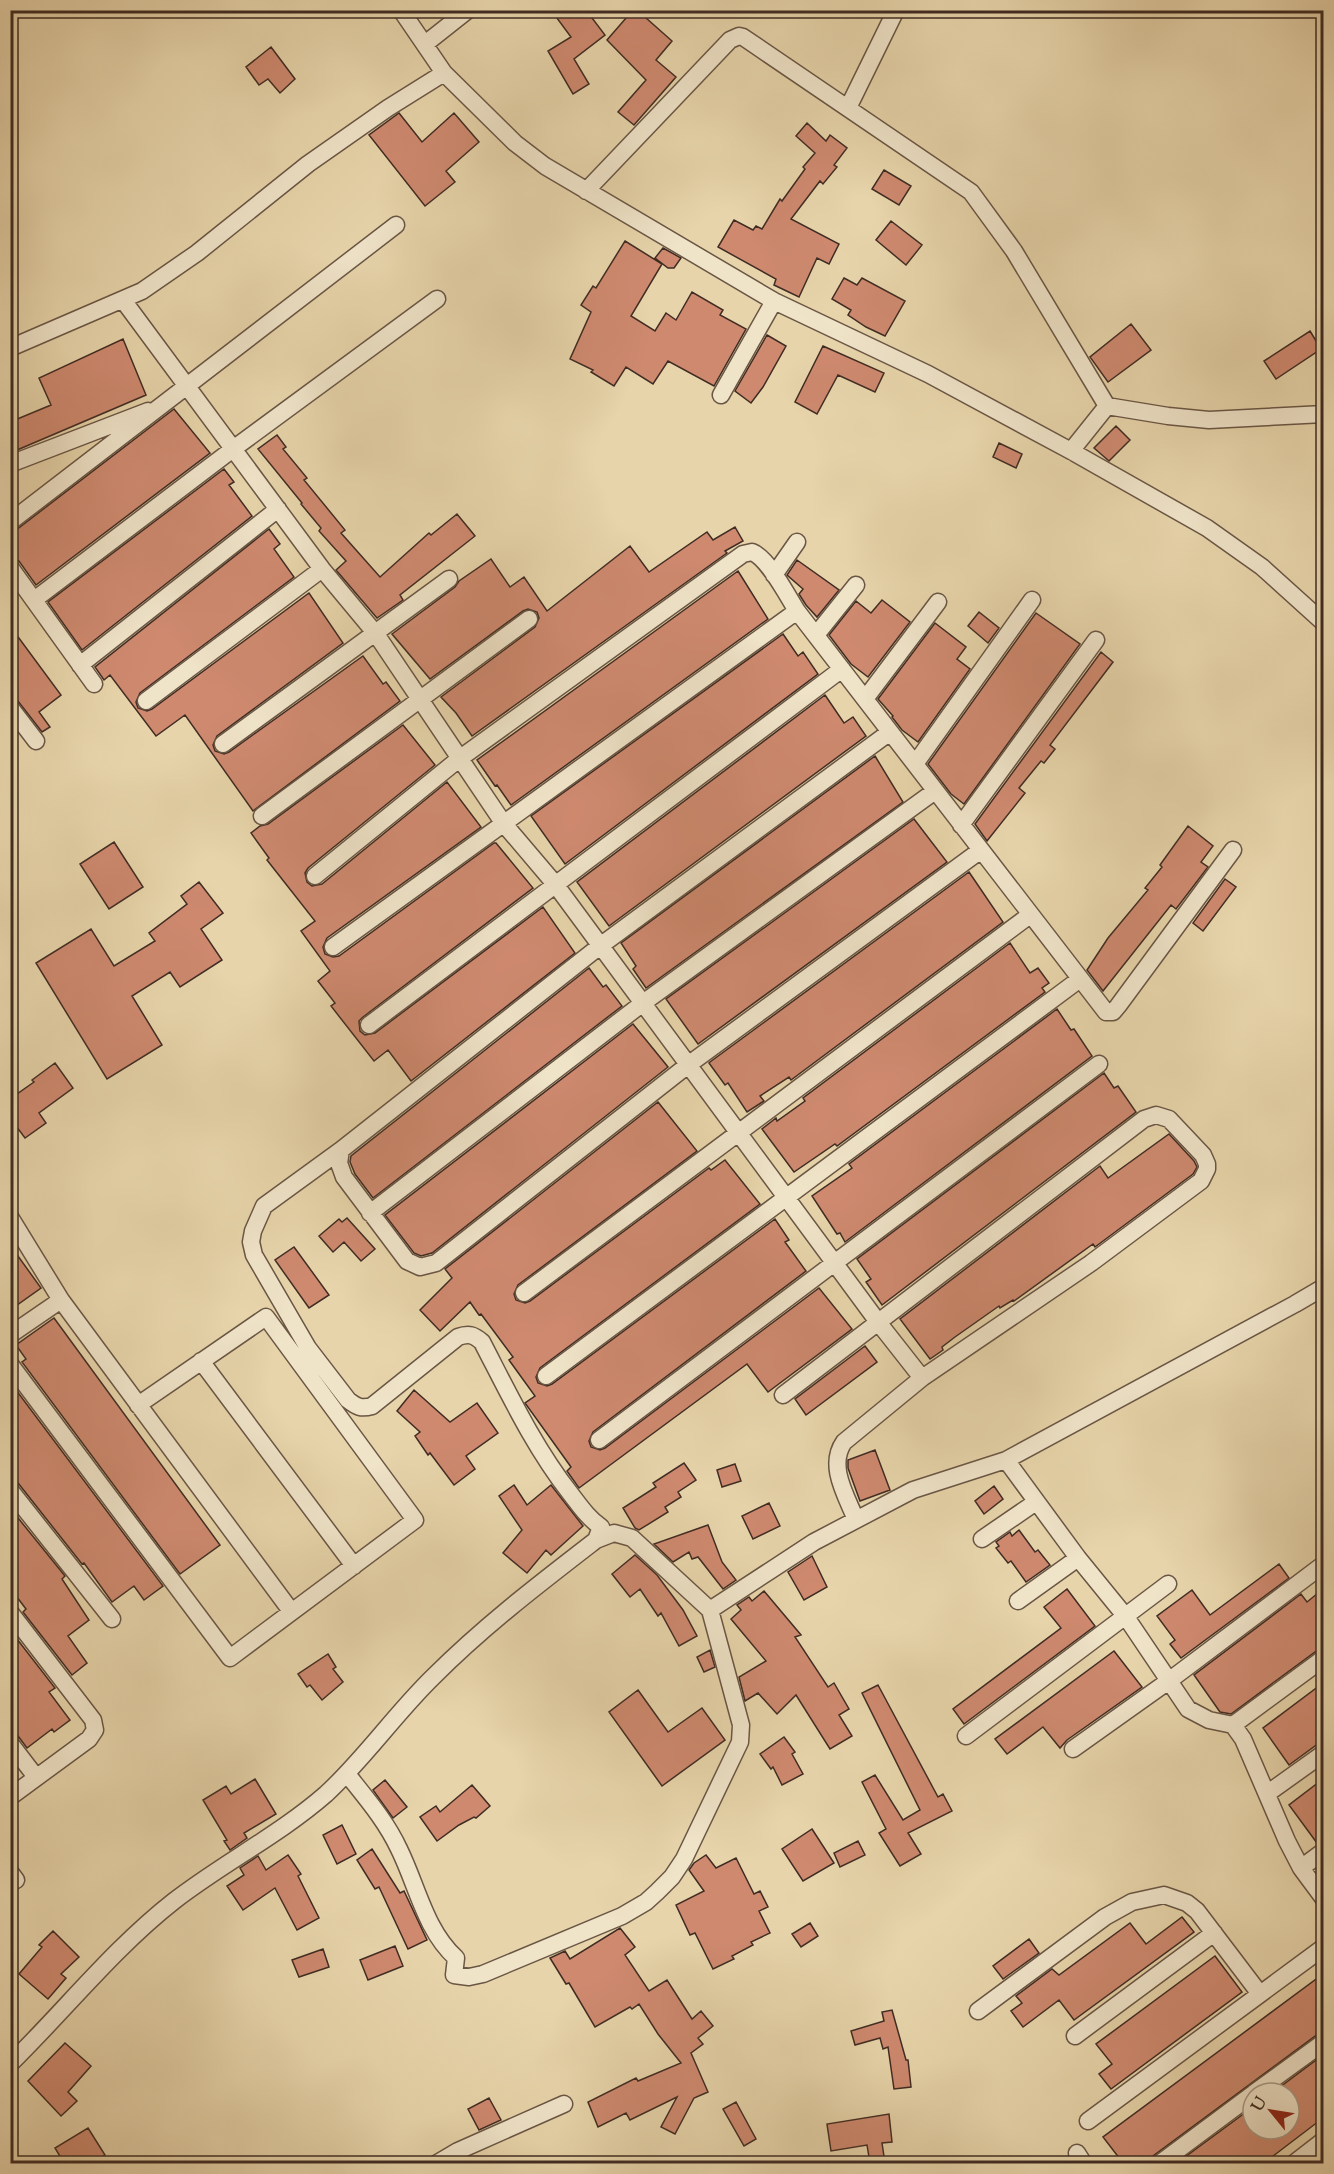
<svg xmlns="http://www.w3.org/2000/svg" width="1334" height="2174" font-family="'Sorts Mill Goudy',serif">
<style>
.building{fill:#ce896f;stroke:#402c23;stroke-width:1.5}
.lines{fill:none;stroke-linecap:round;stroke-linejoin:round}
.street-casing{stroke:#6a5645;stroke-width:19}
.street{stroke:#efe3c8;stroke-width:16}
</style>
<rect width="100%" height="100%" fill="#e7d4aa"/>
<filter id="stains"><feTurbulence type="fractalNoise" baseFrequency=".00333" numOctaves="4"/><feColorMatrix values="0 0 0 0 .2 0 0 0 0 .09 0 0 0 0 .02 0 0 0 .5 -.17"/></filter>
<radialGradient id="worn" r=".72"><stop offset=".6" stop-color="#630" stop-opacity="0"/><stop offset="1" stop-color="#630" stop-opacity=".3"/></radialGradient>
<!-- building -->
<path class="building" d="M 551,10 L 586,10 L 605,35 L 574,59 L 589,84 L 573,94 L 548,51 L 571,37 Z
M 633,10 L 637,10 L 672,41 L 656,60 L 676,77 L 634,125 L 618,112 L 646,80 L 607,40 Z
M 271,47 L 295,79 L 280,93 L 268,79 L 259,85 L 246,67 Z
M 399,113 L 422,142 L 454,113 L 479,142 L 446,171 L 455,182 L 425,206 L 369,135 Z
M 807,123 L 826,141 L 830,135 L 847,148 L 834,165 L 837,167 L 823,184 L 820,181 L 791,219 L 839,244 L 829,264 L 817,258 L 799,297 L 774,285 L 776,279 L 718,247 L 734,220 L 753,230 L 756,226 L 762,229 L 780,199 L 782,201 L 805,169 L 803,167 L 815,153 L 796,136 Z
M 884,170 L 911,186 L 899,205 L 872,189 Z
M 891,221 L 922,245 L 906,265 L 876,240 Z
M 625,241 L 662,264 L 631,316 L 655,331 L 666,313 L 676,320 L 692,292 L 723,310 L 720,315 L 746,329 L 714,386 L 668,361 L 653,384 L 626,367 L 614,386 L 591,372 L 593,370 L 570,359 L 591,312 L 581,305 L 593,286 L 596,288 Z
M 663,248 L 681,258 L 674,268 L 668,268 L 655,258 Z
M 844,278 L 857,285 L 862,278 L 905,301 L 885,336 L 866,327 L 848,315 L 851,310 L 832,299 Z
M 1131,324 L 1151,350 L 1108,382 L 1090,357 Z
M 1310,331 L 1321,349 L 1276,379 L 1264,361 Z
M 767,335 L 786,346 L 763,387 L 751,403 L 735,391 Z
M 123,339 L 146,395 L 10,453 L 10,422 L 51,405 L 39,378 Z
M 823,346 L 884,373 L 875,392 L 838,375 L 817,414 L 795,402 Z
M 174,409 L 210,453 L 36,585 L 19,561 L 10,557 L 10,532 L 16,530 Z
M 1116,426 L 1130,440 L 1109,461 L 1094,448 Z
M 277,435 L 286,447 L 283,449 L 307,478 L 304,480 L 345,530 L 341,533 L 380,577 L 429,533 L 431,535 L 457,514 L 475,536 L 400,595 L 403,600 L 377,618 L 336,570 L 346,561 L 319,531 L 321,528 L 301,504 L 302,503 L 258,449 Z
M 999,443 L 1022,454 L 1016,468 L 993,457 Z
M 224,469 L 234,482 L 229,485 L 252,516 L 82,650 L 48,602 Z
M 735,527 L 743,541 L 725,551 L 727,553 L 472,736 L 456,713 L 441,697 L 535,627 L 539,618 L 537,612 L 528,609 L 523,611 L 430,679 L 392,634 L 455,587 L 459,581 L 491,559 L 510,587 L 524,577 L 547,611 L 630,546 L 649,572 L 707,532 L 713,540 Z
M 269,529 L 280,544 L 274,549 L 294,577 L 140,693 L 136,702 L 138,708 L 147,711 L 152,709 L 309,593 L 343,643 L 217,736 L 213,745 L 215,751 L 224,754 L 229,752 L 363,656 L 383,684 L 386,682 L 400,701 L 253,811 L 185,715 L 156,736 L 110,675 L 104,680 L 95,667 Z
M 797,560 L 839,590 L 817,617 L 806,605 L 799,594 L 803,589 L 787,575 Z
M 738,571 L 768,619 L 511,805 L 497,785 L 495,786 L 477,760 Z
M 882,600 L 910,622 L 868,677 L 851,664 L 829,635 L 856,601 L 871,613 Z
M 979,612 L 999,628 L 988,643 L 968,626 Z
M 1036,613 L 1080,644 L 964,804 L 951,794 L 928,764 Z
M 935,623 L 966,647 L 957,659 L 970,669 L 918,742 L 902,730 L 892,717 L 893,716 L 878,699 Z
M 10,626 L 61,695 L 39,712 L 50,727 L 42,732 L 18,701 L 10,697 Z
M 783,634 L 798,656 L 803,652 L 818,674 L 565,864 L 531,816 Z
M 1101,652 L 1113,662 L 1050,745 L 1055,749 L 1044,763 L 1041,761 L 1019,788 L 1025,793 L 987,841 L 975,824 Z
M 825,695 L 844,723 L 853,717 L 866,736 L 609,926 L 577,882 Z
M 403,725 L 435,765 L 308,868 L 305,873 L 307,882 L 312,886 L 322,884 L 447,782 L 481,827 L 327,938 L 323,947 L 325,954 L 333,957 L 339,956 L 494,843 L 496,843 L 533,888 L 363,1017 L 359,1021 L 360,1031 L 365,1035 L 375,1033 L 543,907 L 575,953 L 411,1081 L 388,1050 L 374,1061 L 331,1006 L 335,1003 L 318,981 L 330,971 L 301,931 L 315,921 L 267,860 L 269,858 L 251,833 L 260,826 L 268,824 Z
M 875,756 L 903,802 L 646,988 L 633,969 L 636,966 L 621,943 Z
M 914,819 L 947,862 L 698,1044 L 666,999 Z
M 1188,826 L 1213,846 L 1201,862 L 1208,867 L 1176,909 L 1171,905 L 1103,991 L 1087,970 L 1108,938 L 1148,890 L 1145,888 L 1162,867 L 1160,865 Z
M 114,842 L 143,887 L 109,909 L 80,864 Z
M 969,872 L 1003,922 L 791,1080 L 789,1077 L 760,1096 L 764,1101 L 747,1112 L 728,1083 L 725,1085 L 709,1063 L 710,1062 Z
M 1225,879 L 1236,887 L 1203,931 L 1193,923 Z
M 199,882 L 223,913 L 201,929 L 222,960 L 180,987 L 170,972 L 132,996 L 162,1045 L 107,1079 L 36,963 L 91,929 L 114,966 L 155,941 L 149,933 L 187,904 L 181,896 Z
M 1010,943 L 1030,973 L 1038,968 L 1049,983 L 1042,988 L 1045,992 L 837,1146 L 835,1144 L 794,1172 L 762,1129 L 776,1118 L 777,1121 L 805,1101 L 803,1098 Z
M 589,968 L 603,987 L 606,985 L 622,1006 L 373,1198 L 355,1174 L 350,1162 L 351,1156 Z
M 1057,1009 L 1071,1030 L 1074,1029 L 1092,1056 L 845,1242 L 840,1233 L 837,1234 L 812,1196 L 852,1168 L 849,1164 Z
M 633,1024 L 668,1067 L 432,1253 L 421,1256 L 414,1253 L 385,1215 Z
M 55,1063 L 73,1088 L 39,1113 L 46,1123 L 25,1138 L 10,1118 L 10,1099 L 34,1082 L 32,1080 Z
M 1104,1073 L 1114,1088 L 1118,1086 L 1136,1112 L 882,1305 L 866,1282 L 871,1279 L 857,1259 Z
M 658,1102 L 697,1151 L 518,1285 L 514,1294 L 516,1300 L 525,1303 L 530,1301 L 709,1168 L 711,1170 L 725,1160 L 760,1204 L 540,1368 L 536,1377 L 538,1383 L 547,1386 L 552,1384 L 775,1219 L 789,1240 L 785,1242 L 806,1271 L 593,1432 L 589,1441 L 591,1447 L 600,1450 L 605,1448 L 819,1288 L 852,1329 L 768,1392 L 747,1364 L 579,1488 L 567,1471 L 571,1467 L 525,1403 L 535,1396 L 509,1360 L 513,1357 L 481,1314 L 479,1315 L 470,1302 L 440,1331 L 420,1310 L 452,1278 L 445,1269 Z
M 1169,1134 L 1194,1161 L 1197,1167 L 1193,1174 L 1095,1247 L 1093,1244 L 1014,1301 L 1013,1300 L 1000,1308 L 999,1306 L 955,1337 L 942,1347 L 943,1350 L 930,1359 L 900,1319 L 1100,1166 L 1108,1178 Z
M 347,1218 L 375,1249 L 361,1261 L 344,1242 L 333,1252 L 319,1236 L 339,1219 L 342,1222 Z
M 10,1245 L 41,1288 L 10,1310 Z
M 294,1247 L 329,1295 L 309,1308 L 275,1260 Z
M 54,1318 L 220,1545 L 180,1574 L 22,1362 L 26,1359 L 16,1345 Z
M 865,1346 L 877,1362 L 806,1415 L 795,1399 Z
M 10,1382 L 163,1586 L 144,1600 L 134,1586 L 112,1602 L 84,1563 L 82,1564 L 18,1483 L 10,1480 Z
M 414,1390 L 450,1422 L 477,1403 L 498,1433 L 466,1456 L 475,1469 L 454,1485 L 430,1453 L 428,1455 L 415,1436 L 420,1432 L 397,1411 Z
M 875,1450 L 890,1490 L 860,1501 L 848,1468 L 848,1460 Z
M 684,1463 L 696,1480 L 678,1492 L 681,1497 L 665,1507 L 668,1512 L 639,1530 L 635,1528 L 623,1508 L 656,1487 L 653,1483 Z
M 735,1464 L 741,1481 L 722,1487 L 717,1470 Z
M 514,1485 L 527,1505 L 551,1485 L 583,1526 L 551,1555 L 546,1550 L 527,1573 L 503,1553 L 522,1530 L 499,1496 Z
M 994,1486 L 1003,1499 L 984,1514 L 975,1501 Z
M 769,1503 L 780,1526 L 753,1539 L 742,1516 Z
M 10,1508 L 65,1576 L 62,1579 L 89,1620 L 68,1636 L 87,1663 L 72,1675 L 23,1612 L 26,1609 L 10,1588 Z
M 708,1525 L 722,1562 L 736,1580 L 723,1589 L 698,1557 L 692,1559 L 689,1552 L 673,1562 L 654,1544 Z
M 1019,1530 L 1035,1552 L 1038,1550 L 1050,1565 L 1026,1582 L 1011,1561 L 1008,1563 L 996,1548 L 999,1546 L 996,1542 L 1010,1532 L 1012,1536 Z
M 635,1555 L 657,1575 L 683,1610 L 697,1636 L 679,1646 L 661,1613 L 658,1616 L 640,1589 L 630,1597 L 612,1574 Z
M 812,1556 L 827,1587 L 804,1600 L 788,1572 Z
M 1279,1564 L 1289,1578 L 1181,1658 L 1170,1644 L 1175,1640 L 1157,1616 L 1192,1590 L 1210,1615 Z
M 1067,1589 L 1095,1626 L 964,1724 L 953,1709 L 1061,1628 L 1044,1607 Z
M 1323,1589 L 1323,1646 L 1231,1714 L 1220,1712 L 1194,1675 L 1301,1594 L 1307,1602 Z
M 764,1591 L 801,1635 L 795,1637 L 828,1687 L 834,1683 L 849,1709 L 839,1715 L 852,1736 L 830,1749 L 796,1695 L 777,1714 L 758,1693 L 745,1701 L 739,1677 L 766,1661 L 731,1619 L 741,1610 L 737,1605 L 749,1597 L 752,1601 Z
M 10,1630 L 55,1688 L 49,1692 L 70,1720 L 54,1732 L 52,1729 L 27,1748 L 18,1736 L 10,1733 Z
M 710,1650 L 715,1667 L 704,1672 L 697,1657 Z
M 1114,1651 L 1142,1687 L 1067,1740 L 1060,1748 L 1043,1727 L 1007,1754 L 995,1739 Z
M 328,1654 L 336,1667 L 333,1669 L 343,1682 L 322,1700 L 310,1685 L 307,1687 L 298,1674 Z
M 1323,1683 L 1323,1740 L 1289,1765 L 1263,1728 Z
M 878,1685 L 938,1797 L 943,1794 L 952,1811 L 908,1833 L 921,1854 L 900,1866 L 879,1833 L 886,1829 L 862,1782 L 875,1775 L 903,1820 L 920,1810 L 862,1693 Z
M 638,1690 L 668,1732 L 702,1708 L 725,1740 L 662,1786 L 609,1712 Z
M 784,1737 L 795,1752 L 792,1754 L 803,1774 L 782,1785 L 773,1767 L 771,1769 L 760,1754 Z
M 255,1779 L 276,1814 L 244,1833 L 247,1838 L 230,1850 L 224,1841 L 227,1840 L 203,1800 L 226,1786 L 231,1794 Z
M 1323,1779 L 1323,1841 L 1317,1843 L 1289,1805 Z
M 385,1780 L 407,1807 L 393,1818 L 373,1790 Z
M 472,1785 L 490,1806 L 476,1818 L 474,1817 L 459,1825 L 437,1841 L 420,1817 L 436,1806 L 440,1812 Z
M 342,1825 L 356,1854 L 337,1864 L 323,1835 Z
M 812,1829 L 834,1863 L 803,1881 L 782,1849 Z
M 858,1841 L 865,1855 L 840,1867 L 834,1853 Z
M 372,1849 L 400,1893 L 404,1891 L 427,1940 L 408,1949 L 379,1887 L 375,1889 L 357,1860 Z
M 288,1855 L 301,1874 L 298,1876 L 319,1918 L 297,1930 L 275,1888 L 243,1910 L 227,1886 L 244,1875 L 240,1868 L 258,1856 L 266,1870 Z
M 706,1855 L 716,1868 L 736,1858 L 754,1894 L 760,1891 L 768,1907 L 759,1911 L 770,1933 L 751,1942 L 753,1945 L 732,1956 L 734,1959 L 713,1969 L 695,1933 L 690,1935 L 676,1905 L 704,1891 L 689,1870 L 694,1863 Z
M 1182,1917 L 1194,1932 L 1074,2020 L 1059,2000 L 1023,2027 L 1011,2011 L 1022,2003 L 1016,1996 L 1052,1969 L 1059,1975 L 1130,1923 L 1146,1944 Z
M 810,1923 L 818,1936 L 801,1947 L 792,1934 Z
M 620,1928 L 635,1947 L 625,1955 L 649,1991 L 667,1980 L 692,2019 L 701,2011 L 713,2026 L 698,2038 L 703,2044 L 691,2053 L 708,2092 L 694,2098 L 675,2134 L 661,2127 L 677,2097 L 630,2120 L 626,2113 L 598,2127 L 588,2102 L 636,2078 L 638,2081 L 681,2063 L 658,2034 L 639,2004 L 632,2009 L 630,2007 L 595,2027 L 569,1983 L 566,1984 L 550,1958 L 565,1951 L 570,1959 Z
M 53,1931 L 79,1957 L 61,1974 L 66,1978 L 48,1999 L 19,1974 L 42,1947 L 39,1945 Z
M 1029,1939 L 1039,1953 L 1003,1979 L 993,1966 Z
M 395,1946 L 403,1966 L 368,1980 L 360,1960 Z
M 323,1949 L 329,1967 L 299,1977 L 292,1960 Z
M 1215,1956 L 1242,1992 L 1111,2089 L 1099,2074 L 1112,2064 L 1096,2044 Z
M 1323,1974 L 1323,2032 L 1318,2034 L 1153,2156 L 1149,2163 L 1123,2163 L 1103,2137 Z
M 892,2010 L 906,2060 L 908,2060 L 911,2087 L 894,2089 L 888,2047 L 883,2049 L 880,2038 L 855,2045 L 851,2031 L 884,2021 L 882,2012 Z
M 65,2043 L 91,2066 L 68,2092 L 77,2101 L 61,2116 L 28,2081 Z
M 1323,2055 L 1323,2118 L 1264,2163 L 1177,2163 L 1253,2107 L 1253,2129 L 1289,2129 L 1289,2093 L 1272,2093 Z
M 489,2098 L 501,2120 L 479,2130 L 468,2109 Z
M 736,2102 L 756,2139 L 744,2146 L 723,2109 Z
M 889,2114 L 892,2142 L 882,2143 L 885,2163 L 870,2163 L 867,2145 L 831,2151 L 827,2124 Z
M 88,2128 L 105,2155 L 92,2163 L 64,2163 L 55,2148 Z"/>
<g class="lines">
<defs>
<path id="street" d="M 401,10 L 444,73 L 515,143 L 545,166 L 774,301 L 928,374 L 1071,451 L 1207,528 L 1262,567 L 1324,623
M 425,44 L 468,10
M 848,108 L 896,10
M 586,191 L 730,40 L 739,36 L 743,37 L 971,192 L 1014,251 L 1107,406
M 123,300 L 322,569 L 376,634 L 504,824 L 555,884 L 878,1322 L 922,1378 L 1091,1263 L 1201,1181 L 1207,1169 L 1207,1164 L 1203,1155 L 1169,1119 L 1156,1115 L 1144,1119 L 783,1395
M 10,348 L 142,291 L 197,253 L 308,164 L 388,108 L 444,73
M 721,395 L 774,301
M 1107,406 L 1168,416 L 1209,420 L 1324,414
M 1071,451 L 1107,406
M 10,464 L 148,411
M 10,522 L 396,225
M 10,567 L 94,684
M 774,575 L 797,542
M 34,600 L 233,449 L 437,299
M 816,635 L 856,585
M 80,665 L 278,509
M 865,699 L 938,602
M 146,701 L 322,569
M 10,707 L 36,741
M 890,732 L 600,946 L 341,1150 L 339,1163 L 344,1177 L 407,1261 L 420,1267 L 436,1263 L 688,1065 L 981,850
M 223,744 L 449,579
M 915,764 L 1032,600
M 262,816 L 529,619
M 961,825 L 1096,640
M 315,876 L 459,759 L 743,554 L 752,552 C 768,558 787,595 797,611 L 1106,1012 L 1113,1012 L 1118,1006 L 1233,850
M 333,947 L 797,611
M 369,1025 L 842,669
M 341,1150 L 264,1206 L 253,1231 L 251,1242 L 254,1255 L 308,1348 L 348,1400 C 357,1407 361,1409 372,1406 L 458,1337 C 469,1333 474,1335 482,1342 C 509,1394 534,1447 570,1493 C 580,1506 588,1518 601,1527 L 596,1540
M 370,1213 L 643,1003 L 935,791
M 10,1217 L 61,1300
M 524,1293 L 1030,915
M 10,1335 L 61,1300 L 291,1611
M 201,1361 L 354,1566
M 10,1364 L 230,1658 L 415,1520 L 266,1317 L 138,1405
M 546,1376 L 1080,979
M 599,1440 L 1099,1064
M 1006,1460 L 1078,1558 L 1126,1617 L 1188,1709 L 1209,1720 L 1233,1725 L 1243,1739 L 1287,1841 L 1301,1868 L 1324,1899
M 10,1490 L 112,1619
M 856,1520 C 847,1497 827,1466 844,1442 L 922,1378
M 982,1539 L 1036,1502
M 1018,1601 L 1078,1558
M 710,1610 L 814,1542 L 913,1490 L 1006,1460 L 1295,1304 L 1324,1287
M 10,1612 L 93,1720 L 95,1730 L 89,1739 L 10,1797
M 1233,1725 L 1324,1658
M 966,1736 L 1168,1584
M 10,1743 L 36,1777
M 1073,1749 L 1170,1680 L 1324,1564
M 1268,1793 L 1324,1753
M 1301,1868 L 1324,1851
M 10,1872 L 16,1880
M 978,2011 L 1105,1917 L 1132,1902 L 1164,1895 L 1187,1903 L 1197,1911 L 1260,1994
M 1075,2036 L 1214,1933
M 10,2064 C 65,2010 114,1948 174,1901 C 223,1863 279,1835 326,1794 C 365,1758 395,1714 433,1677 C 484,1626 539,1584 596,1540 L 614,1533 L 632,1538 L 710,1610 L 741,1725 L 740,1742 L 684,1859 L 672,1877 L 657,1892 L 646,1902 L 622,1916 L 483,1974 L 469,1977 L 454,1975 L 456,1958 C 425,1930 417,1885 399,1849 C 386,1821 366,1798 347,1774
M 1254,2093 L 1324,2042
M 1088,2121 L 1324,1947
M 1077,2153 L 1084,2164
M 436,2164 L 458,2151 L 564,2104
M 1159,2164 L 1253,2094
M 1293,2164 L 1324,2140"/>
</defs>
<!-- street casing -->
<use href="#street" class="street-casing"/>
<!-- street -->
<use href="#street" class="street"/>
</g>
<!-- margin -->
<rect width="1334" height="2174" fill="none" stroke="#e7d4aa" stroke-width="36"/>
<rect x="12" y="12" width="1310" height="2150" fill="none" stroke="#402c23" stroke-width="3"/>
<rect x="18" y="18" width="1298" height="2138" fill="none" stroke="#402c23" stroke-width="1.5"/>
<!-- north arrow -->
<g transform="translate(1271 2111) rotate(300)"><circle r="28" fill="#efe3c8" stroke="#a99a86" stroke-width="1.5"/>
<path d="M0-4.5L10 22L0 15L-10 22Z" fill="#8f2418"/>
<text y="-9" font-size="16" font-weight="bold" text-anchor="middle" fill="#402c23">U</text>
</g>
<rect width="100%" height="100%" filter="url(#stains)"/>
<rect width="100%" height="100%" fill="url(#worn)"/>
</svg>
